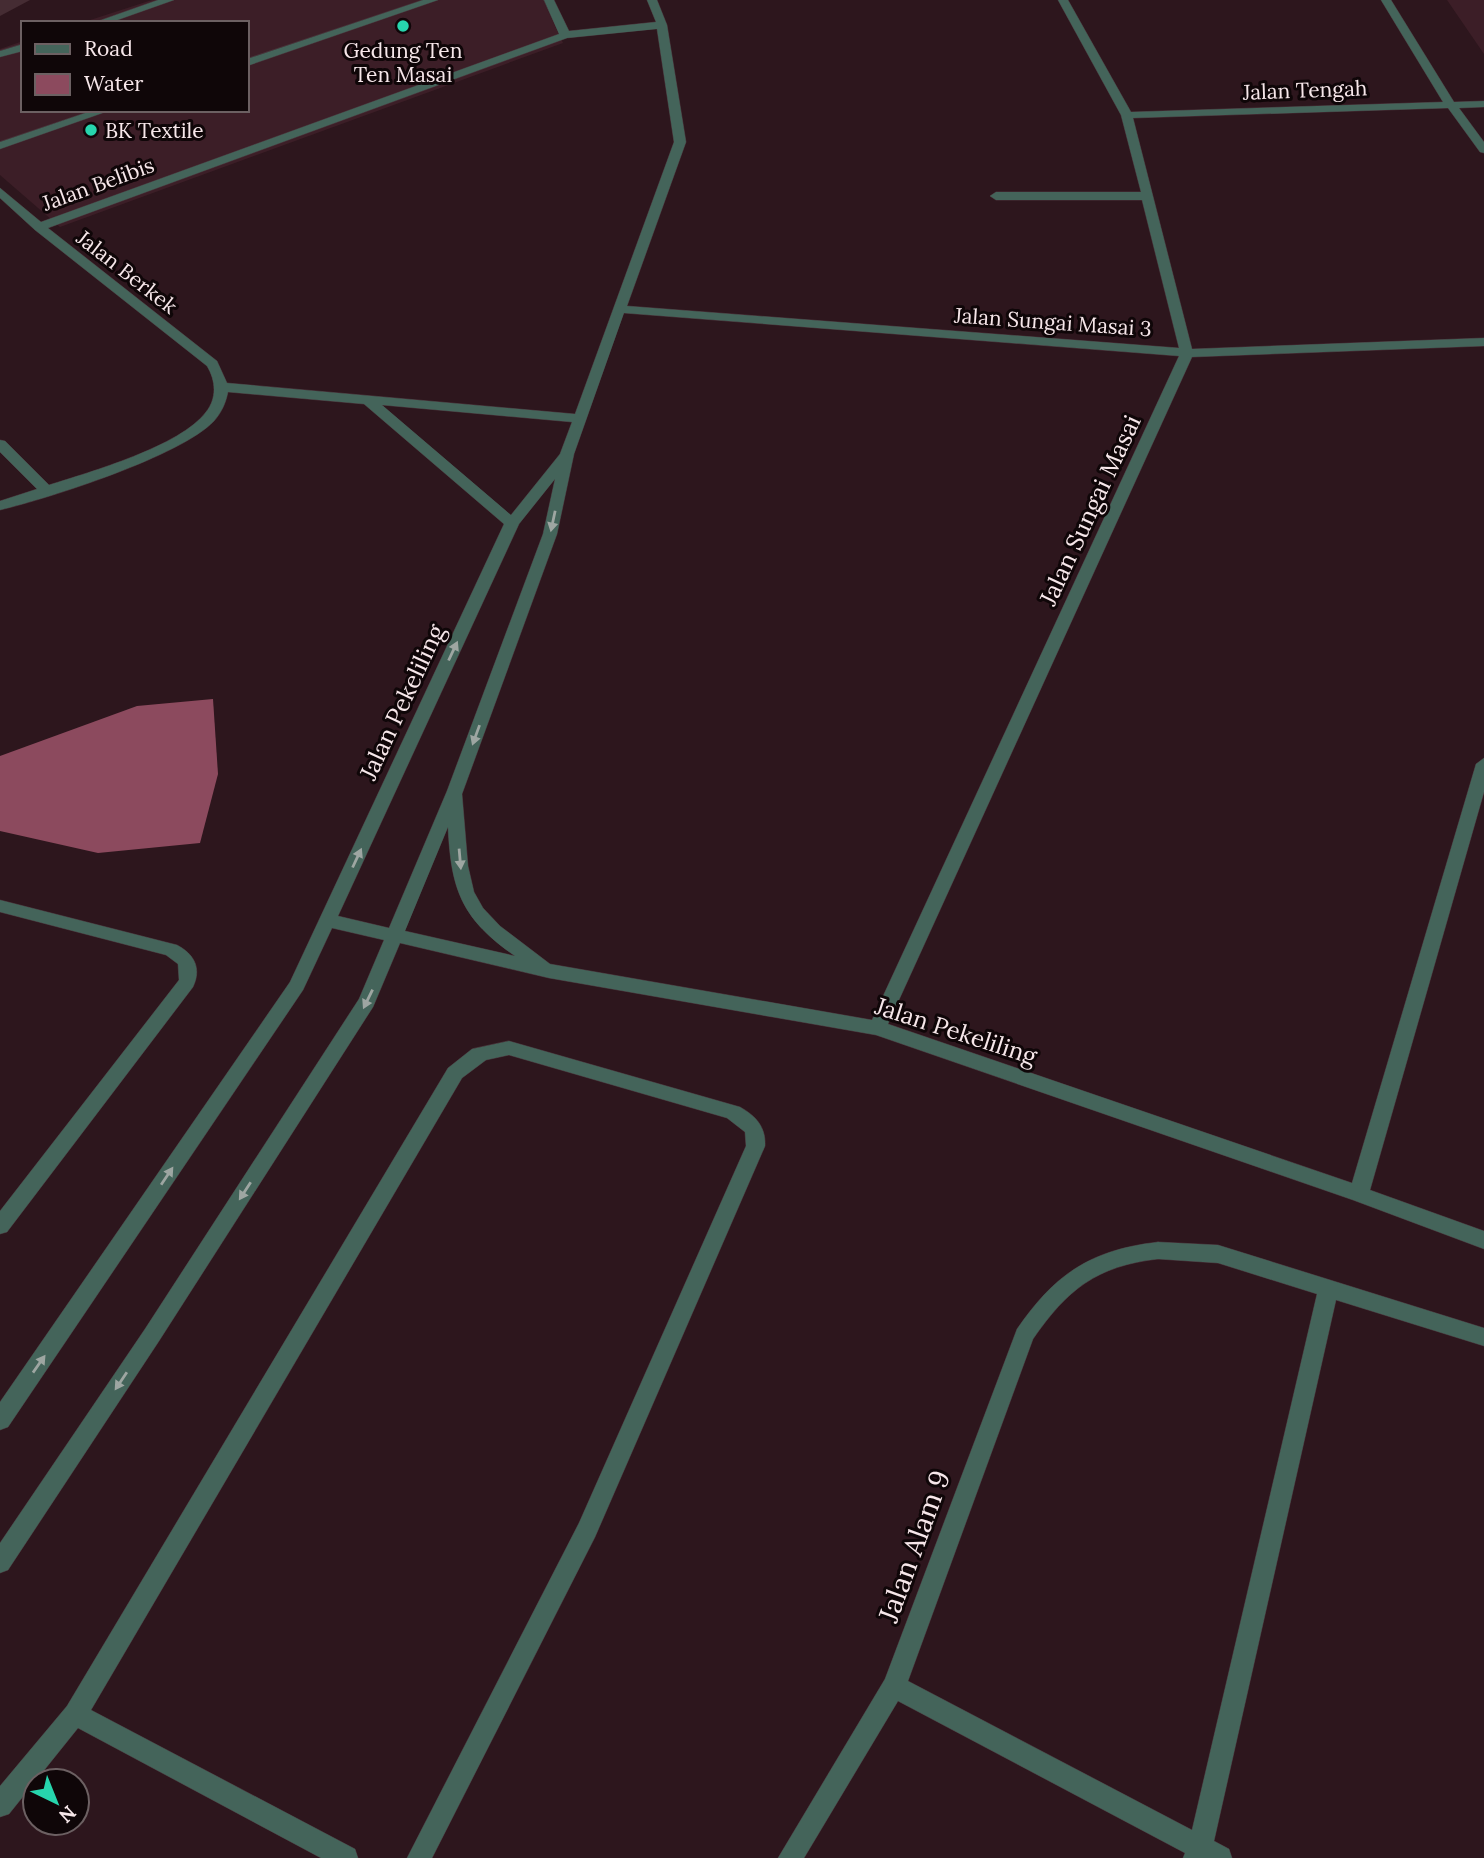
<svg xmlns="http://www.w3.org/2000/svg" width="1484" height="1858" font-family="Lora,serif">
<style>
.built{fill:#3c1e27}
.water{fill:#8c4a5e}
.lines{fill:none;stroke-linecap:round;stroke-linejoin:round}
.minor-casing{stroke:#49333a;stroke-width:1}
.minor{fill:#44645a;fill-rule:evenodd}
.shaded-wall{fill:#452c33}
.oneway{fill:#9ea6a2}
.poi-dot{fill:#27d5ad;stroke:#0f0608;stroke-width:2.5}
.labels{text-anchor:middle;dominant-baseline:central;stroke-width:6;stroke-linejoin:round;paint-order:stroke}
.far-poi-label{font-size:21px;fill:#f7e7ea;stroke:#0f0608}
.far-street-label{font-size:21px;fill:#f7e7ea;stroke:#0f0608}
.street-label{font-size:24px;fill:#f7e7ea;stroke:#0f0608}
.near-street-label{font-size:28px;fill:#f7e7ea;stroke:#0f0608}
</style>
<rect width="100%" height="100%" fill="#2d161d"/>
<!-- built -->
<path class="built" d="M 152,0 L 543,0 L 563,43 L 60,227 L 0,175 L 0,49 L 23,41 L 23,110 L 247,110 L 247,23 L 81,23 Z
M 1447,0 L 1484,0 L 1484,54 Z"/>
<!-- water -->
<path class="water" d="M 213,699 L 218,774 L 200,843 L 98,853 L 0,831 L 0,756 L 137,706 Z"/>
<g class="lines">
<defs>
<path id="minor" d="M 158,0 L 174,0 L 109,23 L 93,23 Z
M 423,0 L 438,0 L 247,66 L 247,59 Z
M 544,0 L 554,0 L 569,31 L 656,22 L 647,0 L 657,0 L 667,25 L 686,142 L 627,306 L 1179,348 L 1142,200 L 996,200 L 990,196 L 996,192 L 1141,192 L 1121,115 L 1058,0 L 1068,0 L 1131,112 L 1443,102 L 1381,0 L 1391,0 L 1454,102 L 1484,101 L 1484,107 L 1459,108 L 1484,142 L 1484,153 L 1480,152 L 1448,108 L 1133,118 L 1192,349 L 1484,338 L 1484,346 L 1192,357 L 888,1024 L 1352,1183 L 1476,764 L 1484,758 L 1484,792 L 1370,1190 L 1484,1231 L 1484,1249 L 1353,1200 L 876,1035 L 549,978 L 400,943 L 373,1007 L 159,1341 L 8,1570 L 0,1573 L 0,1543 L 145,1329 L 359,999 L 384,940 L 332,928 L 303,990 L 8,1427 L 0,1430 L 0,1402 L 290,982 L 504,524 L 364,404 L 228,392 C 226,402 222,412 214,421 C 181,456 50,498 0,510 L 0,501 L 37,489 L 0,452 L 0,440 L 5,441 L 49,485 C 90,472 181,446 206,412 C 217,398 216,381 207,366 L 35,230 L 0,198 L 0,188 L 41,222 L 559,34 ZM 657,29 L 674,142 L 575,414 L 227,383 L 217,361 L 48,228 L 567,38 ZM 624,313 L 1179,356 L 872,1020 L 550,964 L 500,926 L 483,908 L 474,892 L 468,866 L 462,794 L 557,534 L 574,454 ZM 382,405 L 572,422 L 560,454 L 511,515 ZM 555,479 L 543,534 L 447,791 L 389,928 L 338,916 L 519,524 ZM 448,827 C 451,891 462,919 515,956 L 405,931 Z
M 23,44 L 23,51 L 0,57 L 0,51 Z
M 94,110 L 111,110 L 0,149 L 0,142 Z
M 0,900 L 177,945 C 194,954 202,968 193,987 L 7,1232 L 0,1234 L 0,1211 L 179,980 L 178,964 L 166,955 L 0,912 Z
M 509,1041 L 740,1107 C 756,1116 766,1127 765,1146 L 595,1537 L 432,1858 L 407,1858 L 579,1523 L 746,1146 L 745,1132 L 727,1118 L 509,1055 L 486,1060 L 462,1078 L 91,1710 L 355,1849 L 358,1858 L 321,1858 L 78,1728 L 9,1814 L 0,1817 L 0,1786 L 67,1706 L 448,1068 L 472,1049 Z
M 1158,1242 L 1218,1245 L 1484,1328 L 1484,1346 L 1336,1300 L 1214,1841 L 1229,1849 L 1232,1858 L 1183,1858 L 1185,1853 L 898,1701 L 804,1858 L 778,1858 L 885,1679 L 1017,1329 C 1055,1274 1090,1250 1158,1242 ZM 1158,1259 L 1218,1263 L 1317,1294 L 1192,1830 L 908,1681 L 1033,1339 C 1067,1290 1096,1266 1158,1259 Z"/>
</defs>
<!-- minor casing -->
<use href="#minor" class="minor-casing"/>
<!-- minor -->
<use href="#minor" class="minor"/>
</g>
<!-- shaded-wall -->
<path class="shaded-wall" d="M 0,0 L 30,0 L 0,16 Z"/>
<!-- one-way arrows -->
<defs><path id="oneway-solid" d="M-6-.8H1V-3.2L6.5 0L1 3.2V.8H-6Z" transform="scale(1.75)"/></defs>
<g class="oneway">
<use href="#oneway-solid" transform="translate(553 521) rotate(102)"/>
<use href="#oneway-solid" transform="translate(453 651) rotate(-65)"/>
<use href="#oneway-solid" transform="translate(476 735) rotate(110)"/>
<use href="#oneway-solid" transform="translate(357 858) rotate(-65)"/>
<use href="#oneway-solid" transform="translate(460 859) rotate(85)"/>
<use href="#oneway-solid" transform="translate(368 999) rotate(116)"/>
<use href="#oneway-solid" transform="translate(167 1176) rotate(-56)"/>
<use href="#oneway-solid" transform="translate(245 1191) rotate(123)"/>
<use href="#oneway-solid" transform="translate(39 1364) rotate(-55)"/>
<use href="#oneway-solid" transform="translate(121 1381) rotate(124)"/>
</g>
<!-- markers -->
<g class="poi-dot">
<circle cx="403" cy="26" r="7"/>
<circle cx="91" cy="130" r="7"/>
</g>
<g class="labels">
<!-- far-poi labels -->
<g class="far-poi-label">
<text x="403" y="50">Gedung Ten<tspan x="403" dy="24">Ten Masai</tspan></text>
<text x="105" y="130" text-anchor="start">BK Textile</text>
</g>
<!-- far-street labels -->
<g class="far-street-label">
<text transform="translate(1305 90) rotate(-2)">Jalan Tengah</text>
<text transform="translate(98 184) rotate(-20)">Jalan Belibis</text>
<text transform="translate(127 272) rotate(38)">Jalan Berkek</text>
<text transform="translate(1053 322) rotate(4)">Jalan Sungai Masai 3</text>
</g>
<!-- street labels -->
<g class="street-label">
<text transform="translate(1090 510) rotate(-65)">Jalan Sungai Masai</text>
<text transform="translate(402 702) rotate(-65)">Jalan Pekeliling</text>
<text transform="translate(956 1031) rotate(18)">Jalan Pekeliling</text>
</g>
<!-- near-street labels -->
<g class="near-street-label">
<text transform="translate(914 1546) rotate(-70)">Jalan Alam 9</text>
</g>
</g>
<!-- legend -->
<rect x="21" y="21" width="228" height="91" fill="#0f0608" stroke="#6c6062" stroke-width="2"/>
<rect x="35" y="44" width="35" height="10" fill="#44645a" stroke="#6c6062" stroke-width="2"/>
<text x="84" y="56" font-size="21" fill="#f7e7ea">Road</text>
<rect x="35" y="74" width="35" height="21" fill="#8c4a5e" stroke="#6c6062" stroke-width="2"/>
<text x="84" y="91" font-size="21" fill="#f7e7ea">Water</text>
<!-- north arrow -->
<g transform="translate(56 1802) rotate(137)"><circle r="33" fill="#0f0608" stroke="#6c6062" stroke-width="2"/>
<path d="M0-5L12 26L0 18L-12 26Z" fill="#27d5ad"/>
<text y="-10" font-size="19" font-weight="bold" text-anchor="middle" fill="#f7e7ea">N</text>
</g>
</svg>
